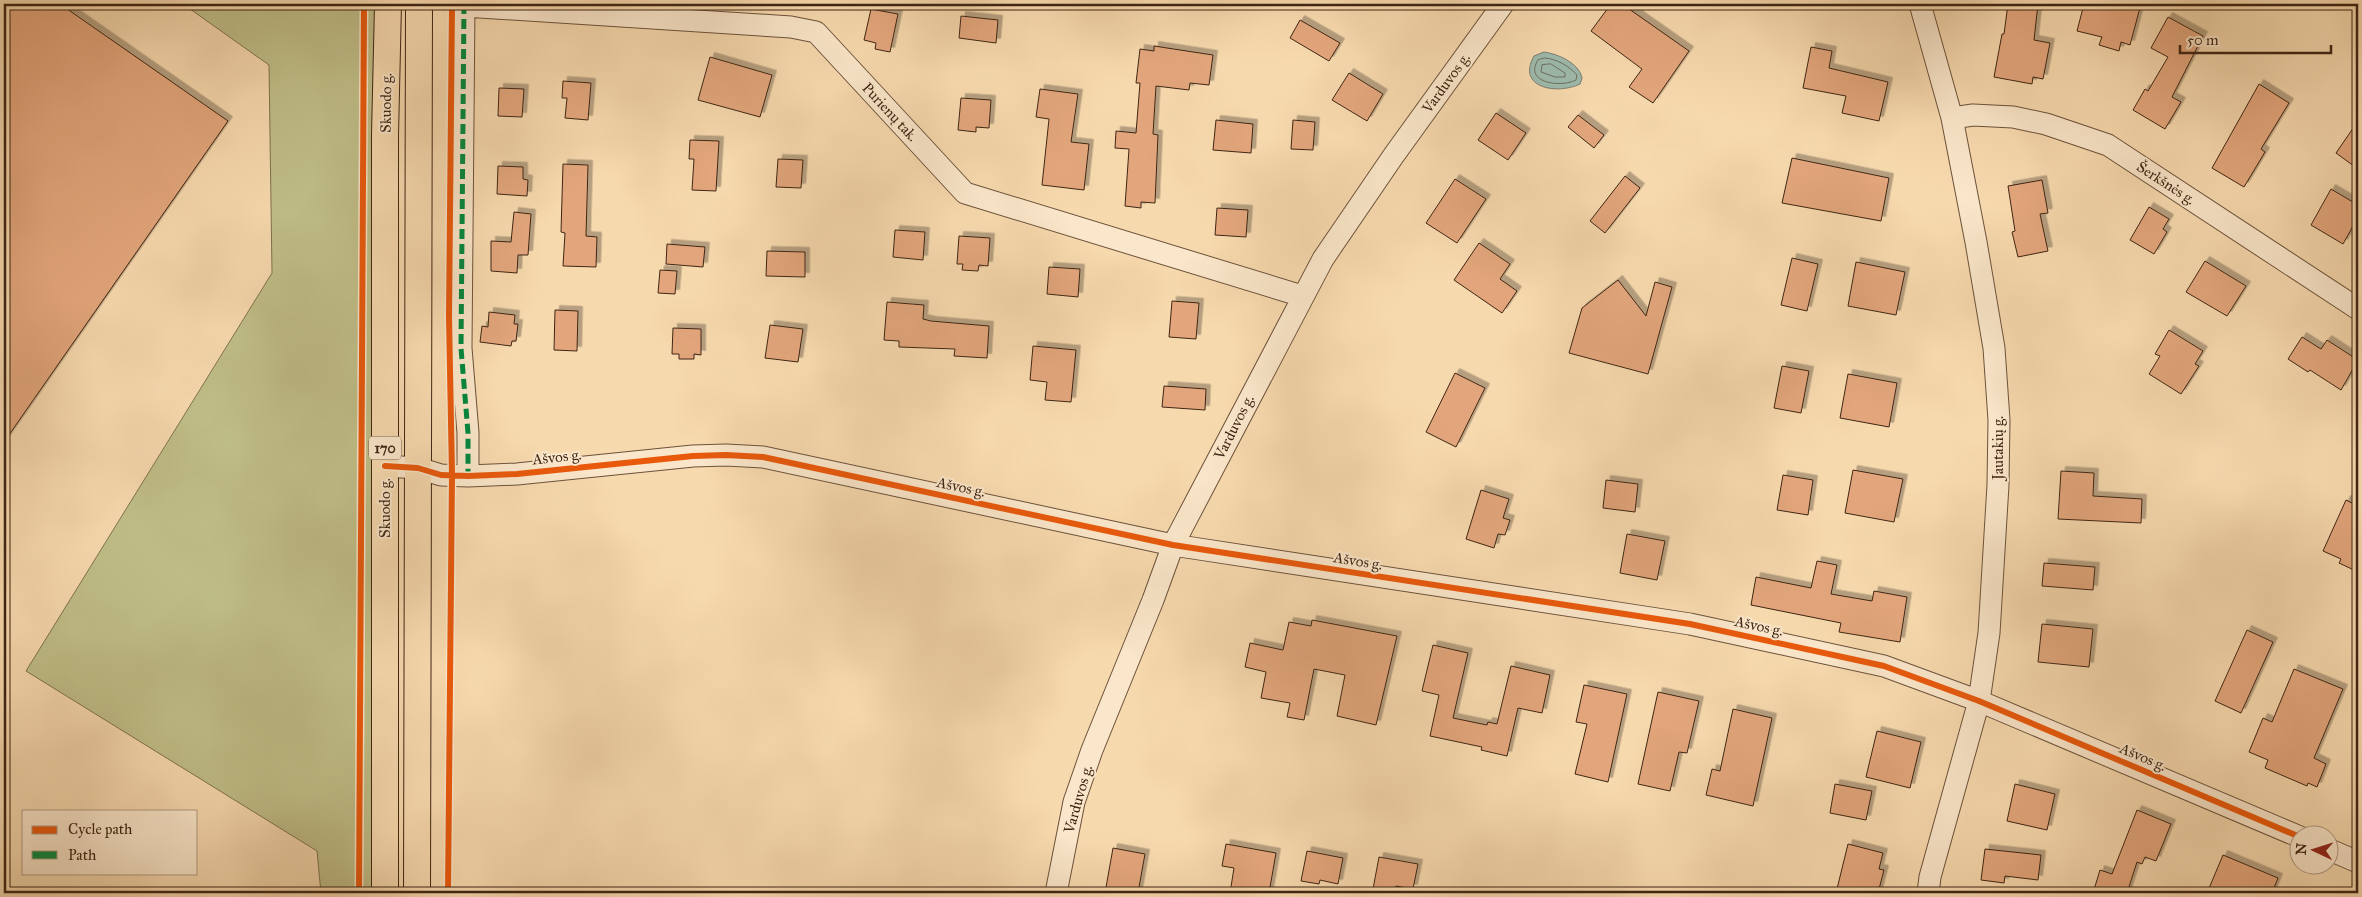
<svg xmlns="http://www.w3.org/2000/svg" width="2362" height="897" font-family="'IM FELL Great Primer',serif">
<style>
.green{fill:#c0be88;stroke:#7f724e}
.water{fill:#9dbaad;stroke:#777e70}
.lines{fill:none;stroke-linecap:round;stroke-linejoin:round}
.shore{stroke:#6e7060;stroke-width:1}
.building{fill:#e3a67b;stroke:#3e2514;filter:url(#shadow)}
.minor-casing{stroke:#6c523a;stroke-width:23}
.major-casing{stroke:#3e2514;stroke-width:28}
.minor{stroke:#fae6ca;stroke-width:21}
.major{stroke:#f7d9ae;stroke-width:26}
.quiet{stroke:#00873e;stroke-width:5;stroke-dasharray:10 5;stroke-linecap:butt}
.cycleway-casing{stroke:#fae6ca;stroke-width:9}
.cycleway{stroke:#e8590c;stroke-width:6}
.labels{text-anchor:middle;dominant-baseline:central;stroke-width:4;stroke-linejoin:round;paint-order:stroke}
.shield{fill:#fae6ca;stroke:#765f4b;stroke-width:1}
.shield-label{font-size:14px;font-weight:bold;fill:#3e2514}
.street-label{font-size:15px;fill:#3e2514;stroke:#fae6ca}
</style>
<defs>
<filter id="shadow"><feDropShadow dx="4.5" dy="-4.5" stdDeviation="0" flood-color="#0004"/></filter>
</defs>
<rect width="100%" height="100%" fill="#f7d9ae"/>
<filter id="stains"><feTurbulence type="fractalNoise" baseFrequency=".004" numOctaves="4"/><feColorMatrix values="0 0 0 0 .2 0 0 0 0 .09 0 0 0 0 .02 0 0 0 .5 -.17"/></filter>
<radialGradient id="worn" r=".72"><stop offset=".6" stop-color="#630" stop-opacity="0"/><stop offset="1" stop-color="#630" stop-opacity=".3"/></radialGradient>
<!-- green -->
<path class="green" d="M 183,4 L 376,4 L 373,893 L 321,893 L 317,851 L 26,671 L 272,273 L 269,65 Z"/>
<!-- water -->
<path class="water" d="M 1544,52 C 1558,54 1579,63 1582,78 L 1580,84 C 1557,95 1516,88 1534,56 Z"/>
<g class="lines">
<!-- shore -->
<path class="shore" d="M 1545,58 C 1557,59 1569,66 1577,75 L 1576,80 C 1561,88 1523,83 1538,60 Z
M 1551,64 L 1565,73 L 1565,77 L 1555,77 L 1541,72 L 1542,65 Z"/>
</g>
<!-- building -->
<path class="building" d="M 4,4 L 60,4 L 228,121 L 4,442 Z
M 1611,4 L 1622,4 L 1689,51 L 1653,103 L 1629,87 L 1642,69 L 1591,31 Z
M 2008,4 L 2038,4 L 2034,40 L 2050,43 L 2043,79 L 2033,77 L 2032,84 L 1994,77 L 2002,34 L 2004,34 Z
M 2084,4 L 2141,4 L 2130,45 L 2121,42 L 2119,51 L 2099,45 L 2102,37 L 2077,31 Z
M 871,9 L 898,14 L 890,52 L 875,49 L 876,43 L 864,40 Z
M 961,16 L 998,20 L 996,43 L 959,38 Z
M 2168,17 L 2203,36 L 2175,91 L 2172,97 L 2181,102 L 2165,129 L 2133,110 L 2145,89 L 2148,91 L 2168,57 L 2151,48 Z
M 1300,20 L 1340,43 L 1329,61 L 1290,38 Z
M 1154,46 L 1213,55 L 1209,85 L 1190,83 L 1189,90 L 1156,86 L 1153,134 L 1158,135 L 1155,203 L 1141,202 L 1141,208 L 1125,206 L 1129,149 L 1115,148 L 1116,131 L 1136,133 L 1140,83 L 1136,83 L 1140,49 L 1154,51 Z
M 1811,47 L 1832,51 L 1829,68 L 1888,82 L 1879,121 L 1842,113 L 1846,96 L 1803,88 Z
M 710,57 L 772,75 L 760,117 L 698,100 Z
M 1349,73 L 1383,94 L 1367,121 L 1332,100 Z
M 563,81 L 591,83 L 588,120 L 565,118 L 567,98 L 562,98 Z
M 2259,84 L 2289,103 L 2261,149 L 2265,152 L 2244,187 L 2212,168 Z
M 499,88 L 524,89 L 522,117 L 498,116 Z
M 1040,89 L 1078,94 L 1071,142 L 1089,144 L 1084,190 L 1042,185 L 1049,119 L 1036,117 Z
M 961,98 L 991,100 L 989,128 L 976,127 L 976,132 L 958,130 Z
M 1496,113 L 1526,133 L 1508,160 L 1478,140 Z
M 1578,115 L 1604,135 L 1594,148 L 1568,127 Z
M 1216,120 L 1253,124 L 1251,153 L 1213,150 Z
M 1293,120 L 1315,122 L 1313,150 L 1291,149 Z
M 2358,121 L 2358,169 L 2336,153 Z
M 690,140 L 719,141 L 716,191 L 692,190 L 694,159 L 689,159 Z
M 1792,158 L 1889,178 L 1881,221 L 1782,203 Z
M 778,159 L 803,160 L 801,188 L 776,187 Z
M 563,164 L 588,165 L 586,236 L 597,237 L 596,267 L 563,266 L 565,233 L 561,232 Z
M 498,166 L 523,167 L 523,179 L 528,180 L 527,196 L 497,194 Z
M 1625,176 L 1640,188 L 1605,233 L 1590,221 Z
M 1455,179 L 1486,199 L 1457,243 L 1426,223 Z
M 2042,180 L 2048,213 L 2040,214 L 2048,251 L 2018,257 L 2012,232 L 2015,231 L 2008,186 Z
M 2331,189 L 2358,205 L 2358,217 L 2343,244 L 2311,225 Z
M 2149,207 L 2169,219 L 2163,229 L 2167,232 L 2154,254 L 2130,240 Z
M 1217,208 L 1248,210 L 1246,237 L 1215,235 Z
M 514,212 L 531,214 L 528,255 L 518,255 L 517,273 L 491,271 L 491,241 L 511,242 Z
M 895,230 L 925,232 L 923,260 L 893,257 Z
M 959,236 L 990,238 L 988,266 L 979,265 L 978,271 L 962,270 L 963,264 L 957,264 Z
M 1479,243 L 1510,264 L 1500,279 L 1517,291 L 1502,313 L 1454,280 Z
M 667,244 L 705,247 L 703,267 L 666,264 Z
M 767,251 L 805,252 L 805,277 L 766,276 Z
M 1792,258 L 1818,264 L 1807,311 L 1781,305 Z
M 2205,261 L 2246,286 L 2227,316 L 2186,292 Z
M 1856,262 L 1905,272 L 1896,315 L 1848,306 Z
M 1049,267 L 1080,269 L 1078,297 L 1047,294 Z
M 660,270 L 677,271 L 675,294 L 658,293 Z
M 1618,280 L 1646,316 L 1655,282 L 1672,287 L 1648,374 L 1569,353 L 1582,308 Z
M 1172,301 L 1199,303 L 1196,339 L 1169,337 Z
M 887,302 L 924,305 L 923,319 L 931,321 L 989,326 L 987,358 L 954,356 L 955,349 L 899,347 L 899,341 L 884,340 Z
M 555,310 L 578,311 L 577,351 L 554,350 Z
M 489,312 L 515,315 L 514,324 L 518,324 L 516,341 L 512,341 L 511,346 L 480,342 L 482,326 L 488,327 Z
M 770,325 L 803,329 L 798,362 L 765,358 Z
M 673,328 L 701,329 L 701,355 L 694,354 L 694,359 L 679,359 L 679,354 L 672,354 Z
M 2169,330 L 2203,351 L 2195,364 L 2199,366 L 2181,394 L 2149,374 L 2160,356 L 2155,354 Z
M 2302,337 L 2321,349 L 2327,340 L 2358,360 L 2341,390 L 2310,370 L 2308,372 L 2288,359 Z
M 1033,346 L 1076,350 L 1071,402 L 1045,400 L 1047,382 L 1030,380 Z
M 1782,366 L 1809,371 L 1801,413 L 1774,408 Z
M 1455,373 L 1485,388 L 1456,447 L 1426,432 Z
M 1848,374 L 1897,383 L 1889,427 L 1840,418 Z
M 1164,386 L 1206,389 L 1205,410 L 1162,407 Z
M 1853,470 L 1903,479 L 1894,522 L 1845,513 Z
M 2061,471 L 2094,473 L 2093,496 L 2142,499 L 2141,523 L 2058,519 Z
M 1783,475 L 1813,480 L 1808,515 L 1777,510 Z
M 1606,480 L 1638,484 L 1635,512 L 1603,508 Z
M 1481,490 L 1509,499 L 1503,518 L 1510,520 L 1505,535 L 1498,534 L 1494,548 L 1466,539 Z
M 2346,500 L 2358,506 L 2358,562 L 2354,570 L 2339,563 L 2341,559 L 2323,551 Z
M 1627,534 L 1665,541 L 1657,580 L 1620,573 Z
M 1817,561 L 1837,565 L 1831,594 L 1872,601 L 1874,591 L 1907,597 L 1900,642 L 1839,632 L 1841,623 L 1751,605 L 1756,577 L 1811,588 Z
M 2044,563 L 2095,567 L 2093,590 L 2042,586 Z
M 1312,620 L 1397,636 L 1376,725 L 1337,716 L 1345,675 L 1314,669 L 1304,720 L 1287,717 L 1290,703 L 1261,698 L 1266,672 L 1245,667 L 1250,643 L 1283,650 L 1289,622 L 1311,626 Z
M 2042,624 L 2093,629 L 2089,667 L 2038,662 Z
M 2247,630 L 2273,642 L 2241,713 L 2215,701 Z
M 1433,645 L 1468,653 L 1453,718 L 1487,725 L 1488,722 L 1497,724 L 1511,666 L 1550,675 L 1542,713 L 1518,708 L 1507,756 L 1481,750 L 1482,747 L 1430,736 L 1439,695 L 1422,691 Z
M 2294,669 L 2343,689 L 2314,758 L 2326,764 L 2317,787 L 2308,783 L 2307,786 L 2265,768 L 2268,760 L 2249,752 L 2263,718 L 2272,722 Z
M 1584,685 L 1627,694 L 1608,782 L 1575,774 L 1587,724 L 1576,722 Z
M 1658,692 L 1699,701 L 1687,753 L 1679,752 L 1670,791 L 1638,784 Z
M 1733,709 L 1772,718 L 1753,806 L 1706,795 L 1712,769 L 1720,771 Z
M 1877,731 L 1921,742 L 1910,788 L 1866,777 Z
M 1835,784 L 1872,791 L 1866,820 L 1830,813 Z
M 2015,784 L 2055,794 L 2047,830 L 2007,821 Z
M 2137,810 L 2171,824 L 2156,861 L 2145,857 L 2142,864 L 2137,862 L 2127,893 L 2093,893 L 2100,870 L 2112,874 Z
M 1226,844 L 1276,853 L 1269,893 L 1230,893 L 1234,868 L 1222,866 Z
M 1848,844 L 1883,853 L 1879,869 L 1884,870 L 1878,893 L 1836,893 Z
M 1113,848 L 1145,854 L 1138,893 L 1105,893 Z
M 1985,849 L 2041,855 L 2038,880 L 2005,876 L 2004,883 L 1981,880 Z
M 1307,851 L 1343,858 L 1338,884 L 1320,880 L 1319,884 L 1301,881 Z
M 2223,855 L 2278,878 L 2272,893 L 2207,893 Z
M 1379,857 L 1418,864 L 1413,889 L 1396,886 L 1395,892 L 1373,889 Z"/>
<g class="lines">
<defs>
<path id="minor" d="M 464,4 L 461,348 L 468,433 L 468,476
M 1920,4 L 1952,118 L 1976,242 L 1994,348 L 1999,420 L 1998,485 L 1989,633 L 1979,701 L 1930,877 L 1928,893
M 464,6 L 791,27 L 816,32 L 965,193 L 1302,296
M 1952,118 L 1973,115 L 2013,117 L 2046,124 L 2108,145 L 2358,309
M 385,466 L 418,468 L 441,475 L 468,476 L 517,474 L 693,456 L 726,455 L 763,457 L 1173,545 L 1690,624 L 1884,666 L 1979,701 L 2300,837
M 2330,850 L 2358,862
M 1056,893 L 1074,802 L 1092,750 L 1153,600 L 1173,545 L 1323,259 L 1394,155 L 1503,4"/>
<path id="major" d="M 385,893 L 385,135 L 388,4
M 417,893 L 419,4"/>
</defs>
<!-- minor casing -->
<use href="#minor" class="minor-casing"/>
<!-- major casing -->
<use href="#major" class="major-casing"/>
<!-- minor -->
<use href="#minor" class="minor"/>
<!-- major -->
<use href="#major" class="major"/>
<!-- quiet -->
<path class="quiet" d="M 464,4 L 461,348 L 468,433 L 468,476"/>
<defs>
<path id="cycleway" d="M 385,466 L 418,468 L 441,475 L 468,476 L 517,474 L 693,456 L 726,455 L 763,457 L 1173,545 L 1690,624 L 1884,666 L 1979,701 L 2300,837
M 359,893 L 364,4
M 448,893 L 452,475 L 449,317 L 452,4"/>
</defs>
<!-- cycleway casing -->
<use href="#cycleway" class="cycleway-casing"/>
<!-- cycleway -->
<use href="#cycleway" class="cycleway"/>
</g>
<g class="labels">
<!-- shield labels -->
<rect class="shield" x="369" y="436.5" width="32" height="23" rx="4"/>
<g class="shield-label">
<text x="385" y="448">170</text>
</g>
<!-- street labels -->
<g class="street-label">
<text transform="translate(1446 83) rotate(-54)">Varduvos g.</text>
<text transform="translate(386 103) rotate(-89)">Skuodo g.</text>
<text transform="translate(890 112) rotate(47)">Purienų tak.</text>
<text transform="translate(2166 183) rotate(33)">Šerkšnės g.</text>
<text transform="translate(1234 427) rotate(-63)">Varduvos g.</text>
<text transform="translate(1998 448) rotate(-90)">Jautakių g.</text>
<text transform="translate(557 457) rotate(-6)">Ašvos g.</text>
<text transform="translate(961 487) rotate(12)">Ašvos g.</text>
<text transform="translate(385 508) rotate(-90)">Skuodo g.</text>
<text transform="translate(1358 561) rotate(9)">Ašvos g.</text>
<text transform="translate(1759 626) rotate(12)">Ašvos g.</text>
<text transform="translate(2143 757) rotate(23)">Ašvos g.</text>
<text transform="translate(1078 799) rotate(-74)">Varduvos g.</text>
</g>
</g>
<!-- margin -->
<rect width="2362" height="897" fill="none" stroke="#f7d9ae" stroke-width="20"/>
<rect x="5" y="5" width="2352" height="887" fill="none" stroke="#3e2514" stroke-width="2.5"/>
<rect x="10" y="10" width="2342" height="877" fill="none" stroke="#3e2514"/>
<!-- legend -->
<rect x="22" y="810" width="175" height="65" fill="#fae6ca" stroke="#af9981"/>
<rect x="32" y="826" width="25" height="8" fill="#e8590c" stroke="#af9981"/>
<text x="68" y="834" font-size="15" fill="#3e2514">Cycle path</text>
<rect x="32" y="851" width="25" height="8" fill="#00873e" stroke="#af9981"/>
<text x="68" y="860" font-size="15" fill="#3e2514">Path</text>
<!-- north arrow -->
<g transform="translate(2314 850) rotate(274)"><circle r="24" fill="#fae6ca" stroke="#af9981"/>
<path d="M0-4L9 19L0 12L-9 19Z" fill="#8f2418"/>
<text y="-8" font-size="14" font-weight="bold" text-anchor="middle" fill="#3e2514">N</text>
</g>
<!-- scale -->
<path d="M2180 45v8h151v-8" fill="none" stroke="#3e2514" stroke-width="2.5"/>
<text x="2187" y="45" font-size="15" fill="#3e2514" stroke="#fae6ca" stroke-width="4" paint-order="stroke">50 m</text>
<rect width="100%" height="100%" filter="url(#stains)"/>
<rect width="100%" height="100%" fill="url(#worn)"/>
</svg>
